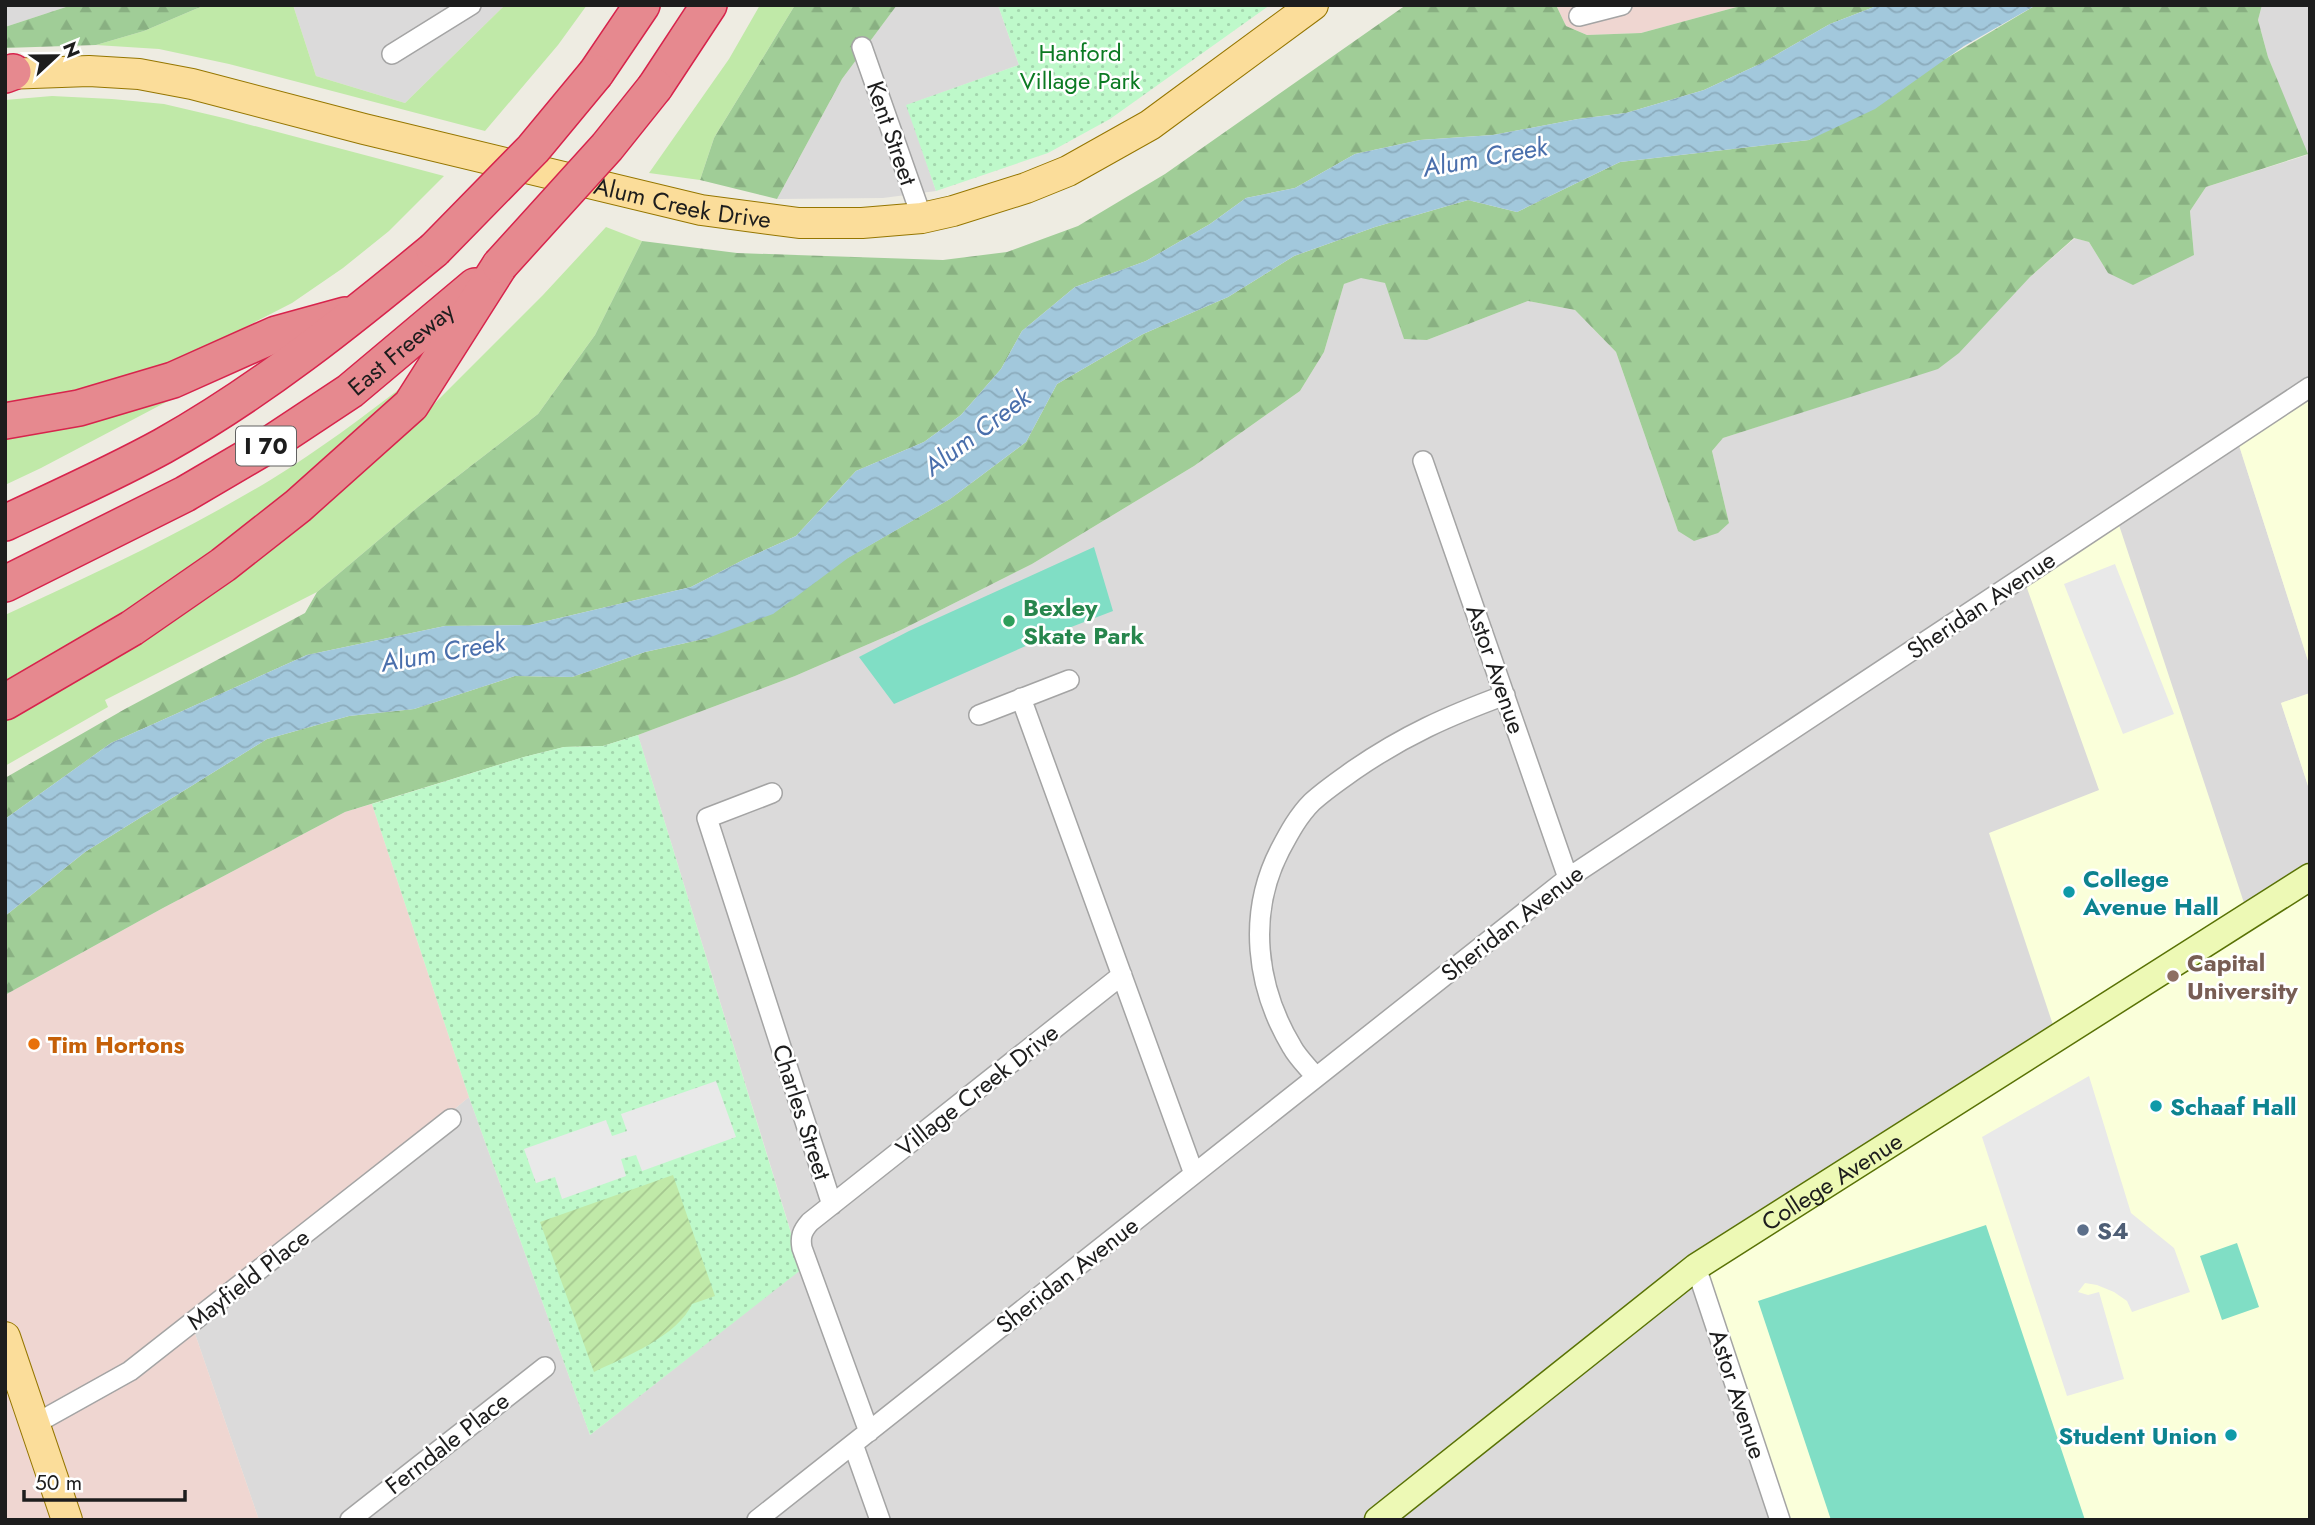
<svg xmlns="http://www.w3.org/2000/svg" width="2315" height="1525" font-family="Jost,sans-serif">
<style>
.residential{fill:#dbdada}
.commercial{fill:#efd6d1}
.education{fill:#faffda}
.grass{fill:#c0e9a8}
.forest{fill:url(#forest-firs)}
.park{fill:url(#park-dots)}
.garden{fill:url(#garden-furrows)}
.pitch{fill:#80dec5}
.parking{fill:#e9e9e9}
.water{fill:url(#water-waves)}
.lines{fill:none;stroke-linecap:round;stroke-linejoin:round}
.minor-casing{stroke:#a4a4a4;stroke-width:22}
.secondary-casing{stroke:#597205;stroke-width:29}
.primary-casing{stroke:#957600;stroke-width:32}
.motorway-casing{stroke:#d7244c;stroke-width:38}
.minor{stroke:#fff;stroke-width:19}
.secondary{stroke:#edf9b5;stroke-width:26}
.primary{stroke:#fbdd9a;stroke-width:30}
.motorway{stroke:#e6898f;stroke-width:35}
.motorway-bridge-casing{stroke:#d7244c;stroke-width:38;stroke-linecap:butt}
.motorway-bridge{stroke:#e6898f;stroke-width:35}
.leisure-dot{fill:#2e9e5b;stroke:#fff;stroke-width:2.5}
.culture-dot{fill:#0f9aa8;stroke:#fff;stroke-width:2.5}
.education-dot{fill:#8d6e63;stroke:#fff;stroke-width:2.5}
.food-dot{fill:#e8710a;stroke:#fff;stroke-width:2.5}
.service-dot{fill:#5c6f8a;stroke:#fff;stroke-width:2.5}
.labels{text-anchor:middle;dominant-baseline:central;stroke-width:5;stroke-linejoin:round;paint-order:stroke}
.shield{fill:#fff;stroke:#616161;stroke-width:2}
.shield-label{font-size:23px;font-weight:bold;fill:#1d1d1d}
.park-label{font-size:24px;fill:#0b7a22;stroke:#fff}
.street-label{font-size:24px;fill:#1d1d1d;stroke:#fff}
.leisure-label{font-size:24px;font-weight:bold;fill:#27864d;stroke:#fff;text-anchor:start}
.culture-label{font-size:24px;font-weight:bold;fill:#0d838f;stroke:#fff;text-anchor:start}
.education-label{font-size:24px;font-weight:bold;fill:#785e54;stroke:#fff;text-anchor:start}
.food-label{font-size:24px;font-weight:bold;fill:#c56008;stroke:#fff;text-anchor:start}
.service-label{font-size:24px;font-weight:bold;fill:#4e5e75;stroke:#fff;text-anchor:start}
.water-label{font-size:26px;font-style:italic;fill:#4a6fac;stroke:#fff}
</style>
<defs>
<pattern id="forest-firs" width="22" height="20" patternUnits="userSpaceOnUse" patternTransform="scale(1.75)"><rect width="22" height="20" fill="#a0cd97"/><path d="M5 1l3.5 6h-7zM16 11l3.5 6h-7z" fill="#89b082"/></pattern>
<pattern id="park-dots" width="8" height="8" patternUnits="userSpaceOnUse" patternTransform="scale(1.75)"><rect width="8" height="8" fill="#bef9ca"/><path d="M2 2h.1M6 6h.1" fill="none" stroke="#a3d5ad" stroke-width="1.8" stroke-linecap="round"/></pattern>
<pattern id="garden-furrows" width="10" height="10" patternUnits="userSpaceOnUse" patternTransform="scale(1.75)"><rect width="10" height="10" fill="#c0e9a8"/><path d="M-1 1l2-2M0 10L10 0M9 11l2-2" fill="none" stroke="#a5c790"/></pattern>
<pattern id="water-waves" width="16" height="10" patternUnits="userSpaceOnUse" patternTransform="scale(1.75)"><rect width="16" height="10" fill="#a2c8dc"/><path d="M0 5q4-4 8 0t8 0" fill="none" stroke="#8babbc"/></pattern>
</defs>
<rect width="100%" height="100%" fill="#eeece2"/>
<!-- residential -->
<path class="residential" d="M 5,5 L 72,5 L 5,27 Z
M 293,5 L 505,5 L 405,103 L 316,76 Z
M 897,5 L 998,5 L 1019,65 L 907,105 L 936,191 L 883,198 L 777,199 L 842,79 Z
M 2262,5 L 2310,5 L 2310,387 L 2236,436 L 2310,667 L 2310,693 L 2281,703 L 2310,792 L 2310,877 L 2249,916 L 2100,790 L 2058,1037 L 1780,1520 L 259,1520 L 192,1325 L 469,1097 L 590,1435 L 802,1268 L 638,735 L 795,676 L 901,630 L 1032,564 L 1194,466 L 1300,391 L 1324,352 L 1344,284 L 1362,277 L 1385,283 L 1427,340 L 1528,301 L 1575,310 L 1616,352 L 1678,531 L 1729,523 L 1712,451 L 1723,438 L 1938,368 L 2030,277 L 2075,238 L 2089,242 L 2108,273 L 2194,255 L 2190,211 L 2206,187 L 2307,155 L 2268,57 L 2258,20 Z"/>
<!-- commercial -->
<path class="commercial" d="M 1556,5 L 1744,5 L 1641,33 L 1587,35 L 1566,26 Z
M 372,804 L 469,1097 L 192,1325 L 259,1520 L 5,1520 L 5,995 L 163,908 L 345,812 Z"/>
<!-- education -->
<path class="education" d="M 2310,387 L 2310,667 L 2236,436 Z
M 2116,516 L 2248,915 L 2310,877 L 2310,1520 L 1780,1520 L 1696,1267 L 2057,1037 L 1989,833 L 2099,790 L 2023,577 Z
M 2310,693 L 2310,792 L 2281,703 Z"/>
<!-- grass -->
<path class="grass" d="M 205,5 L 293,5 L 316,76 L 405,103 L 505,5 L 587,5 L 558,45 L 485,131 L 229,64 L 159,49 L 96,45 L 144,31 Z
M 760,5 L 795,5 L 714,138 L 700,180 L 649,173 L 729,59 Z
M 52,96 L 112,99 L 164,104 L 228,119 L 444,176 L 389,231 L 343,268 L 292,303 L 228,336 L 167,364 L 111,384 L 5,407 L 5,100 Z
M 606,227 L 642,241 L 595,335 L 538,414 L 419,506 L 317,592 L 105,700 L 108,707 L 5,766 L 5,719 L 185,611 L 326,506 L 429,409 L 543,295 Z
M 407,383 L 414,388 L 274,514 L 5,691 L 5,615 C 96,573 186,531 272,479 C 319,450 363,417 407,383 Z
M 169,393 L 172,399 L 41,468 L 5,485 L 5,433 Z"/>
<!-- forest -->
<path class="forest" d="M 72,5 L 205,5 L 144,31 L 96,45 L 5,48 L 5,27 Z
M 795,5 L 897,5 L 842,79 L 777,199 L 700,180 L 714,138 Z
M 1406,5 L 1556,5 L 1566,26 L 1587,35 L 1641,33 L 1744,5 L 1879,5 L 1830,24 L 1762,63 L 1704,90 L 1626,113 L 1578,119 L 1493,135 L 1420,140 L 1355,154 L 1295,188 L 1246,198 L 1210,224 L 1146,261 L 1075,287 L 1022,331 L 1001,369 L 961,415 L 924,442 L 856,471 L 796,536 L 745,559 L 691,587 L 530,625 L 445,626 L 307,655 L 111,743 L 5,819 L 5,778 L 125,709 L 305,613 L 317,592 L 419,506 L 538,414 L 595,335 L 642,241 L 737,253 L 943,260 L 1007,252 L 1078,226 L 1165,174 Z
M 2036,5 L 2262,5 L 2258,20 L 2268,57 L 2308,154 L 2206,187 L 2190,211 L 2194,255 L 2133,285 L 2108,273 L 2089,242 L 2074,238 L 2030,277 L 1959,353 L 1938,369 L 1723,438 L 1712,451 L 1729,523 L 1718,533 L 1694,541 L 1678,531 L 1616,352 L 1575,310 L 1528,301 L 1427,340 L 1404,339 L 1385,283 L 1361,278 L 1344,284 L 1324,352 L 1300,391 L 1194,466 L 1032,564 L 901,630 L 795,676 L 638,735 L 603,746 L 564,747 L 524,757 L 345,812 L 163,908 L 5,995 L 5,916 L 85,852 L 267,739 L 349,716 L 414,709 L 515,676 L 572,677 L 645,652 L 708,638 L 950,499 L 1026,442 L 1057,384 L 1143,334 L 1228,297 L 1294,256 L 1375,227 L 1468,200 L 1517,212 L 1620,162 L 1809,140 Z"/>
<!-- park -->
<path class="park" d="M 998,5 L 1270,5 L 1110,119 L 1048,153 L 936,191 L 906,105 L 1019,65 Z
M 638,735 L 802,1269 L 590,1435 L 469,1097 L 372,804 L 524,757 L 564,747 L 603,746 Z"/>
<!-- garden -->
<path class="garden" d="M 673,1175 L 715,1296 L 692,1304 C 678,1336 625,1357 594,1372 L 540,1222 Z"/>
<!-- pitch -->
<path class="pitch" d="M 1094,547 L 1113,611 L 1053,634 L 894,704 L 859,657 L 909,631 Z
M 1986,1225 L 2085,1520 L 1831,1520 L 1758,1301 Z
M 2237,1243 L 2259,1307 L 2222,1320 L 2200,1256 Z"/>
<!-- parking -->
<path class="parking" d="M 2115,564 L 2174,714 L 2123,734 L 2064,584 Z
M 2089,1076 L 2131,1213 L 2174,1248 L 2190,1292 L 2132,1312 L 2127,1301 L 2114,1292 L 2097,1285 L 2085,1283 L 2078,1292 L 2088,1295 L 2099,1292 L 2124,1379 L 2067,1396 L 1982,1137 Z
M 716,1081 L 736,1137 L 642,1171 L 636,1155 L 621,1159 L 626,1176 L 562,1199 L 555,1177 L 536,1183 L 524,1149 L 606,1120 L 612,1136 L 627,1131 L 621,1114 Z"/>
<!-- water -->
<path class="water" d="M 1879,5 L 2036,5 L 1964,46 L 1875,109 L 1809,140 L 1620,162 L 1517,212 L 1468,200 L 1375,227 L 1294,256 L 1228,297 L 1143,334 L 1057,384 L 1026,442 L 950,499 L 848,558 L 773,614 L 708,638 L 645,652 L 572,677 L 515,676 L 414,709 L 349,716 L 267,739 L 85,852 L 5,916 L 5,819 L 111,743 L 307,655 L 445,626 L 530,625 L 691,587 L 745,559 L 796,536 L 856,471 L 924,442 L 961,415 L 1001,369 L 1022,331 L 1075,287 L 1146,261 L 1210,224 L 1246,198 L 1295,188 L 1355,154 L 1420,140 L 1493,135 L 1578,119 L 1626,113 L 1704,90 L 1762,63 L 1830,24 Z"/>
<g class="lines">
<defs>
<path id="minor" d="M 1579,16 L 1622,5
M 862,47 L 922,218
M 392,54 L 471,5
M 1423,461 L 1568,878
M 1021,698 L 1194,1174
M 979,715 L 1069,680
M 772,793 L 707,818 L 832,1205
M 1315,1076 C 1308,1067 1298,1058 1292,1047 C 1256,987 1247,914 1280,850 C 1289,833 1298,816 1312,802 C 1325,790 1340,780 1354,770 C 1405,735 1448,716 1505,695
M 1696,1267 L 1780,1520
M 35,1424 L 130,1371 L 451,1119
M 869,1432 L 802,1248 C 800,1237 802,1231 810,1222 L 1122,975
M 853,1444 L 880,1520
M 350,1520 L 545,1367
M 757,1520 L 1568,878 L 2310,387"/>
<g id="secondary">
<path id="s1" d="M 1378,1520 L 1696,1267 L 2310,877"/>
</g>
<g id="primary">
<path id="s2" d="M 5,74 L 89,71 L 139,74 L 192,84 L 364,129 L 701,210 L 799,223 L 862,223 L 922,218 L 953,211 L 1026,188 L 1068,171 L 1150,125 L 1313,5"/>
<path d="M 5,1337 L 67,1520"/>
</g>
<g id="motorway">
<path d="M 596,73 L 642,5"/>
<path d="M 5,75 L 13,72"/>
<path d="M 655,87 L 709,5"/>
<path d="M 5,421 L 79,408 L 173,380 L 276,334 L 345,315"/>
<path d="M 5,523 C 58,498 112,474 163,446 C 261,391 348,321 434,250"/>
<path id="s3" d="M 5,584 L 185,494 L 270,444 L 350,391 L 475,286"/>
<path d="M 5,702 L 132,628 L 223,565 L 298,506 L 411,405 L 500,265"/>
</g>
</defs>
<!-- minor casing -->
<use href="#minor" class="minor-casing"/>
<!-- secondary casing -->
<use href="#secondary" class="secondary-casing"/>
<!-- primary casing -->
<use href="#primary" class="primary-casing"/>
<!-- motorway casing -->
<use href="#motorway" class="motorway-casing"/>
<!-- minor -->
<use href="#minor" class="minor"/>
<!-- secondary -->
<use href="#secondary" class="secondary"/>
<!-- primary -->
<use href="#primary" class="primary"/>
<!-- motorway -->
<use href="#motorway" class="motorway"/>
<defs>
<path id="motorway-bridge" d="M 434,250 L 533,149 L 596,73
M 500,265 L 607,147 L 655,87"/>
</defs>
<!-- motorway-bridge casing -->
<use href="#motorway-bridge" class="motorway-bridge-casing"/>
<!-- motorway-bridge -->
<use href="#motorway-bridge" class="motorway-bridge"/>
</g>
<!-- markers -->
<circle class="leisure-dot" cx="1009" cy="621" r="7"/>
<g class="culture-dot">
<circle cx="2069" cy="892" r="7"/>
<circle cx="2156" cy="1106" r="7"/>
<circle cx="2231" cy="1435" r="7"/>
</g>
<circle class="education-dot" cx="2173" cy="976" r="7"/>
<circle class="food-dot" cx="34" cy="1044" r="7"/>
<circle class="service-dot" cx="2083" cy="1230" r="7"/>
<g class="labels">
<!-- shield labels -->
<rect class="shield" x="236" y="426.5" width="60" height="39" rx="5"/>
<g class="shield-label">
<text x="266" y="446">I 70</text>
</g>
<!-- park labels -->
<g class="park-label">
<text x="1080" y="52">Hanford<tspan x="1080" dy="28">Village Park</tspan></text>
</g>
<!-- street labels -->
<g class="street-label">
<text transform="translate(892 133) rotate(71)">Kent Street</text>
<text stroke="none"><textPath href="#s2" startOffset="693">Alum Creek Drive</textPath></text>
<text stroke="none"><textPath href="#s3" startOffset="462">East Freeway</textPath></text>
<text transform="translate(1981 605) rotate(-34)">Sheridan Avenue</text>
<text transform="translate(1496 669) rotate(71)">Astor Avenue</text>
<text transform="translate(1512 923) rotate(-38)">Sheridan Avenue</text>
<text transform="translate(977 1090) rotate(-38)">Village Creek Drive</text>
<text transform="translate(802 1112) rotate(72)">Charles Street</text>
<text stroke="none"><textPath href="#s1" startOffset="567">College Avenue</textPath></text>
<text transform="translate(1067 1275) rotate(-38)">Sheridan Avenue</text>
<text transform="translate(248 1279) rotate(-38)">Mayfield Place</text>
<text transform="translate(1738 1394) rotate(72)">Astor Avenue</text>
<text transform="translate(447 1443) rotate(-38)">Ferndale Place</text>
</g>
<!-- leisure labels -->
<g class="leisure-label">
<text x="1023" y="607">Bexley<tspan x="1023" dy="28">Skate Park</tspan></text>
</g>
<!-- culture labels -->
<g class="culture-label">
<text x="2083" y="878">College<tspan x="2083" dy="28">Avenue Hall</tspan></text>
<text x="2170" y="1106">Schaaf Hall</text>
<text x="2217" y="1435" text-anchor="end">Student Union</text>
</g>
<!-- education labels -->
<g class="education-label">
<text x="2187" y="962">Capital<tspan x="2187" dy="28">University</tspan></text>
</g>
<!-- food labels -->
<g class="food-label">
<text x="48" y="1044">Tim Hortons</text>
</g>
<!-- service labels -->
<g class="service-label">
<text x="2097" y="1230">S4</text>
</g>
<!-- water labels -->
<g class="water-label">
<text transform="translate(1485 157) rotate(-10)">Alum Creek</text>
<text transform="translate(977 432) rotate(-37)">Alum Creek</text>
<text transform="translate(443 652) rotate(-10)">Alum Creek</text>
</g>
</g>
<!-- border -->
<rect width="2315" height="1525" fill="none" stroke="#1d1d1d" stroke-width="14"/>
<!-- north arrow -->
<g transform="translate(56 56) rotate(68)" stroke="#ffffff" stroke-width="5" paint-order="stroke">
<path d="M0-5L12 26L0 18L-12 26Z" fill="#1d1d1d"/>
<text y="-10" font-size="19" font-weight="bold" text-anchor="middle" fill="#1d1d1d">N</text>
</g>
<!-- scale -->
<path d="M24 1490v10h161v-10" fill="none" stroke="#1d1d1d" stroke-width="3.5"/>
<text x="35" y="1490" font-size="21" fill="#1d1d1d" stroke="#ffffff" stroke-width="5" paint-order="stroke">50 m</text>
</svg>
